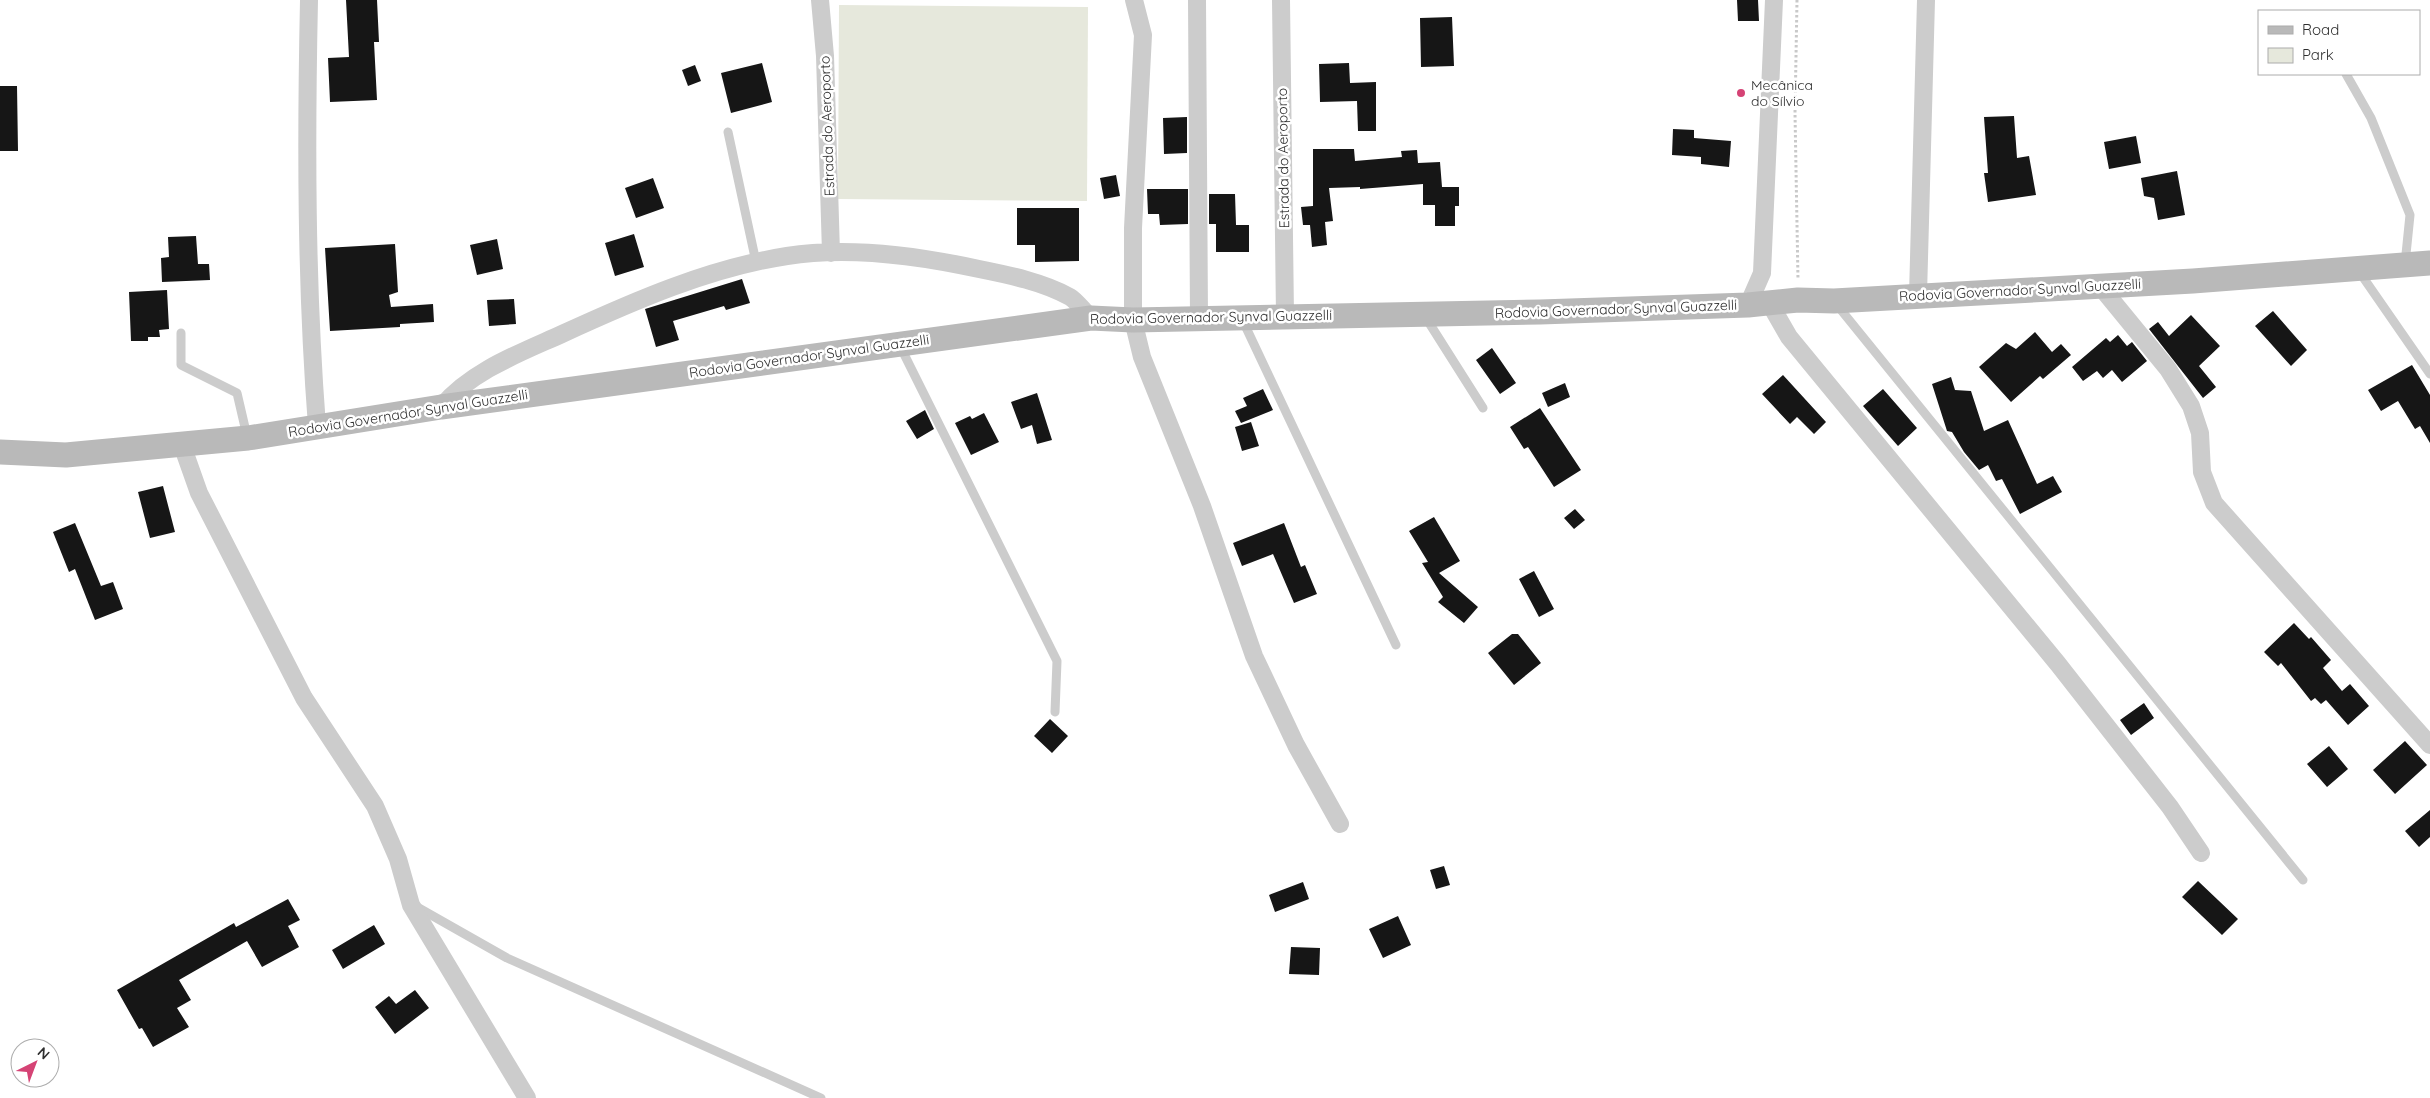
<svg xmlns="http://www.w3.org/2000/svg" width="2430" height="1098" font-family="Quicksand,sans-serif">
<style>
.green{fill:#e6e8dc}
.building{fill:#161616}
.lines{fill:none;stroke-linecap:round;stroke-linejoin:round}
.path{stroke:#c9c9c9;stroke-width:3;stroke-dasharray:2.5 2.5;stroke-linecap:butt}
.service{stroke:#ccc;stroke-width:9}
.minor{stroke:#ccc;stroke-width:18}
.secondary{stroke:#b9b9b9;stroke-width:25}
.poi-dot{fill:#d54375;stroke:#fff;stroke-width:2}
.labels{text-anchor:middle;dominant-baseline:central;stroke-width:5;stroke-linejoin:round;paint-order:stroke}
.poi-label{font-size:14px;fill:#2f2f2f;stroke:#fff;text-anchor:start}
.street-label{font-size:14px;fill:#2f2f2f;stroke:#fff}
</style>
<rect width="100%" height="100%" fill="#fff"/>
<!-- green -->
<path class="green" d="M 839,5 L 1088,7 L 1087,201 L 838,199 Z"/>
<!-- building -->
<path class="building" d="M 346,0 L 377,0 L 379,42 L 374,42 L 377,100 L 330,102 L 328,58 L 349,57 Z
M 1737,0 L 1758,0 L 1759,21 L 1738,21 Z
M 1452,17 L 1454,66 L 1421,67 L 1420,18 Z
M 762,63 L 772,102 L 731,113 L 721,73 Z
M 1349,63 L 1350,83 L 1376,82 L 1376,131 L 1358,131 L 1357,101 L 1320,102 L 1319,64 Z
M 695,65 L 701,81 L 688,86 L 682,70 Z
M 0,86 L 17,86 L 18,151 L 0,151 Z
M 2014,116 L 2017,158 L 2029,156 L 2036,195 L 1988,202 L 1984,173 L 1988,173 L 1984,117 Z
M 1187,117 L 1187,153 L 1164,154 L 1163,118 Z
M 1673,129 L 1694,130 L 1694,138 L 1731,141 L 1729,167 L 1701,164 L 1701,157 L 1672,155 Z
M 2136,136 L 2141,163 L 2109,169 L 2104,142 Z
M 1313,149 L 1354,149 L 1355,161 L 1402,157 L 1401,151 L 1417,150 L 1418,163 L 1440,162 L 1442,187 L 1459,187 L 1459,206 L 1455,206 L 1455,226 L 1435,226 L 1435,205 L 1423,205 L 1423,184 L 1360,189 L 1360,187 L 1329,188 L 1333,221 L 1325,222 L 1327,245 L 1312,247 L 1310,225 L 1303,225 L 1301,207 L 1313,206 Z
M 2177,171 L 2185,215 L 2158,220 L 2154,198 L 2144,196 L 2141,178 Z
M 1116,175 L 1120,196 L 1104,199 L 1100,178 Z
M 653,178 L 664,208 L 636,218 L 625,188 Z
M 1147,189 L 1188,189 L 1188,224 L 1160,225 L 1159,214 L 1148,214 Z
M 1209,194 L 1235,194 L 1236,225 L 1249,225 L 1249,252 L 1216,252 L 1216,224 L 1209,224 Z
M 1017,208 L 1079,208 L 1079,261 L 1035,262 L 1035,245 L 1017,245 Z
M 634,234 L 644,267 L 615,276 L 605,243 Z
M 196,236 L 198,264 L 209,264 L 210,280 L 162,282 L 161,258 L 169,257 L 168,237 Z
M 497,239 L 503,269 L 477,275 L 470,245 Z
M 395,244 L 398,292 L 389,295 L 391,307 L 433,304 L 434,322 L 400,324 L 400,327 L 330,331 L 325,248 Z
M 742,279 L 750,303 L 726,310 L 724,306 L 673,321 L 679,340 L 656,347 L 645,309 Z
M 167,290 L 169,329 L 159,330 L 160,337 L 148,337 L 148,341 L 131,341 L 129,292 Z
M 514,299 L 516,324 L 489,326 L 487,300 Z
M 2273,311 L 2307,350 L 2291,366 L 2255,326 Z
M 2191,315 L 2220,346 L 2199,366 L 2216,387 L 2203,398 L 2149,329 L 2158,322 L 2169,336 Z
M 2035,332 L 2052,352 L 2061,344 L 2071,355 L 2043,379 L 2040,376 L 2011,402 L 1979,367 L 2006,343 L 2016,349 Z
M 2118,335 L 2127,346 L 2132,342 L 2147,361 L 2122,382 L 2112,370 L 2103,378 L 2097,371 L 2083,381 L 2072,367 L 2106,338 L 2110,342 Z
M 1492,348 L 1516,383 L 1500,394 L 1476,360 Z
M 2412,365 L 2430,395 L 2430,443 L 2420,426 L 2415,429 L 2398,401 L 2381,411 L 2368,390 Z
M 1783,375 L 1826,422 L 1814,434 L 1797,417 L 1790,424 L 1762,394 Z
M 1951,377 L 1955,390 L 1971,391 L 1984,431 L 2008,420 L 2037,484 L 2053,476 L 2062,492 L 2020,514 L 2002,479 L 1996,481 L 1988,465 L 1979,470 L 1964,452 L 1952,432 L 1947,431 L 1932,384 Z
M 1565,383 L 1570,397 L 1548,407 L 1542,393 Z
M 1263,389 L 1273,410 L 1241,423 L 1235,411 L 1247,406 L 1243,398 Z
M 1883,389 L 1917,428 L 1898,446 L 1863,406 Z
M 1037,393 L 1052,440 L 1037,444 L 1032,425 L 1021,429 L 1011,402 Z
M 1540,408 L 1581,470 L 1554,487 L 1528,447 L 1524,449 L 1510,427 Z
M 925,410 L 934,429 L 917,439 L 906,421 Z
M 984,413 L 999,442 L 971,455 L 955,423 L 970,416 L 972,419 Z
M 1251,422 L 1259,446 L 1242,451 L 1235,427 Z
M 163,486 L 175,532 L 150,538 L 138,492 Z
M 1575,509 L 1585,520 L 1574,529 L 1564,518 Z
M 1434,517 L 1460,561 L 1439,573 L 1478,607 L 1464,623 L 1438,602 L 1443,597 L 1422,563 L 1428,562 L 1409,531 Z
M 75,523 L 101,586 L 113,582 L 123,609 L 95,620 L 75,569 L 69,572 L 53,532 Z
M 1284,523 L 1301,567 L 1305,565 L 1317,594 L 1294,603 L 1273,554 L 1242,566 L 1233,543 Z
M 1534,571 L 1554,609 L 1539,617 L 1519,579 Z
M 2294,623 L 2309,639 L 2311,637 L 2331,660 L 2323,668 L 2342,691 L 2350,684 L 2369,706 L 2348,725 L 2326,700 L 2321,704 L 2315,698 L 2311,701 L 2281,663 L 2278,666 L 2264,652 Z
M 1512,634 L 1518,634 L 1541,663 L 1514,685 L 1488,653 Z
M 2144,703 L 2154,718 L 2131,735 L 2120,720 Z
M 1050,719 L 1068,736 L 1052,753 L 1034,736 Z
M 2405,741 L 2427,765 L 2395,794 L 2373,770 Z
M 2329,746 L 2348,769 L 2327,787 L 2307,764 Z
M 2430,810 L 2430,837 L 2419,847 L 2405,831 Z
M 1444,866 L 1450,885 L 1436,889 L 1430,870 Z
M 2198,881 L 2238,919 L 2222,935 L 2182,897 Z
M 1303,882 L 1309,899 L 1275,912 L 1269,895 Z
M 288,899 L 300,920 L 288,926 L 299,947 L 262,967 L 247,941 L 179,980 L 191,1000 L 177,1008 L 189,1027 L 153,1047 L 142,1028 L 139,1029 L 117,990 L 234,923 L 236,927 Z
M 1398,916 L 1411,945 L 1383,958 L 1369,929 Z
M 374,925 L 385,944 L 343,969 L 332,950 Z
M 1291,947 L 1320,948 L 1319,975 L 1289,974 Z
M 415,990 L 429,1008 L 395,1034 L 375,1007 L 389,996 L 396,1004 Z"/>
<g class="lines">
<!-- path -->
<path class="path" d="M 1797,0 L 1795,113 L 1798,280"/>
<!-- service -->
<path class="service" d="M 2346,74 L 2371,118 L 2410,215 L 2405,264
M 728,132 L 756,262
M 2358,270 L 2430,374
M 1837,305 L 2303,880
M 1426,318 L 1483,408
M 1242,319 L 1396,645
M 181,333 L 181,365 L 237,393 L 247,436
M 900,346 L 1057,661 L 1055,712
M 417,907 L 507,958 L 821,1098"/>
<!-- minor -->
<path class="minor" d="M 309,0 C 306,142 306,284 317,426
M 820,0 L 825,56 L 831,253
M 1134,0 L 1143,35 L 1133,228 L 1133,320 L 1142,357 L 1202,506 L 1254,656 L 1296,745 L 1340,824
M 1197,0 L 1199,318
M 1281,0 L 1285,316
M 2100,286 L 2168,369 L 2191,406 L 2200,433 L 2202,472 L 2214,503 L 2430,745
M 1918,295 L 1926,0
M 1770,304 L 1789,337 L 2058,664 L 2170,807 L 2201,853
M 1748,305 L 1762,273 L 1774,0
M 441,407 C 471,371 520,353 562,334 C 634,301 709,268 787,256 C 848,246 920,256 979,269 C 1009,275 1043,282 1070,297 C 1077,301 1084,312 1091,318
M 182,445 L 199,493 L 304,698 L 375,806 L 398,859 L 411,905 L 527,1098"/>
<!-- secondary -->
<path class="secondary" d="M 0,452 L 66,455 L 248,438 L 441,407 L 1091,318 L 1133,320 L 1540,312 L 1748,305 L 1798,300 L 1834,301 L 2193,281 L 2430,263"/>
</g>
<!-- markers -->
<circle class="poi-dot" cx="1741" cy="93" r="5"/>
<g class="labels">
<!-- poi labels -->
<g class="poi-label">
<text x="1751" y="85">Mecânica<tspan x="1751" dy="16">do Sílvio</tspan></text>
</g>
<!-- street labels -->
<g class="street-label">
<text transform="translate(827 126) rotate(-92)">Estrada do Aeroporto</text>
<text transform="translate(1283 158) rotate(-91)">Estrada do Aeroporto</text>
<text transform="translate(2020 290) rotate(-3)">Rodovia Governador Synval Guazzelli</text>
<text transform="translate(1616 309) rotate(-2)">Rodovia Governador Synval Guazzelli</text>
<text transform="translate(1211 317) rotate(-1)">Rodovia Governador Synval Guazzelli</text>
<text transform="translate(809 356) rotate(-8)">Rodovia Governador Synval Guazzelli</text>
<text transform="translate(408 413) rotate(-9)">Rodovia Governador Synval Guazzelli</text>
</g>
</g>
<!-- legend -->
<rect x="2258" y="10" width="162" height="65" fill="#ffffff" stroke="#acacac"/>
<rect x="2268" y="26" width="25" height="8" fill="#b9b9b9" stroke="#acacac"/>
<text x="2302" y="35" font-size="15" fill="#2f2f2f">Road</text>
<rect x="2268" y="48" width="25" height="15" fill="#e6e8dc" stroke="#acacac"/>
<text x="2302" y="60" font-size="15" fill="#2f2f2f">Park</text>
<!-- north arrow -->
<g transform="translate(35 1063) rotate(42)"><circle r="24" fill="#ffffff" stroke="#acacac"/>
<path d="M0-4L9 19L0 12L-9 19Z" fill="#d54375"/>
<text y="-8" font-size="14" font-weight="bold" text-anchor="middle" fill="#2f2f2f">N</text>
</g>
</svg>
